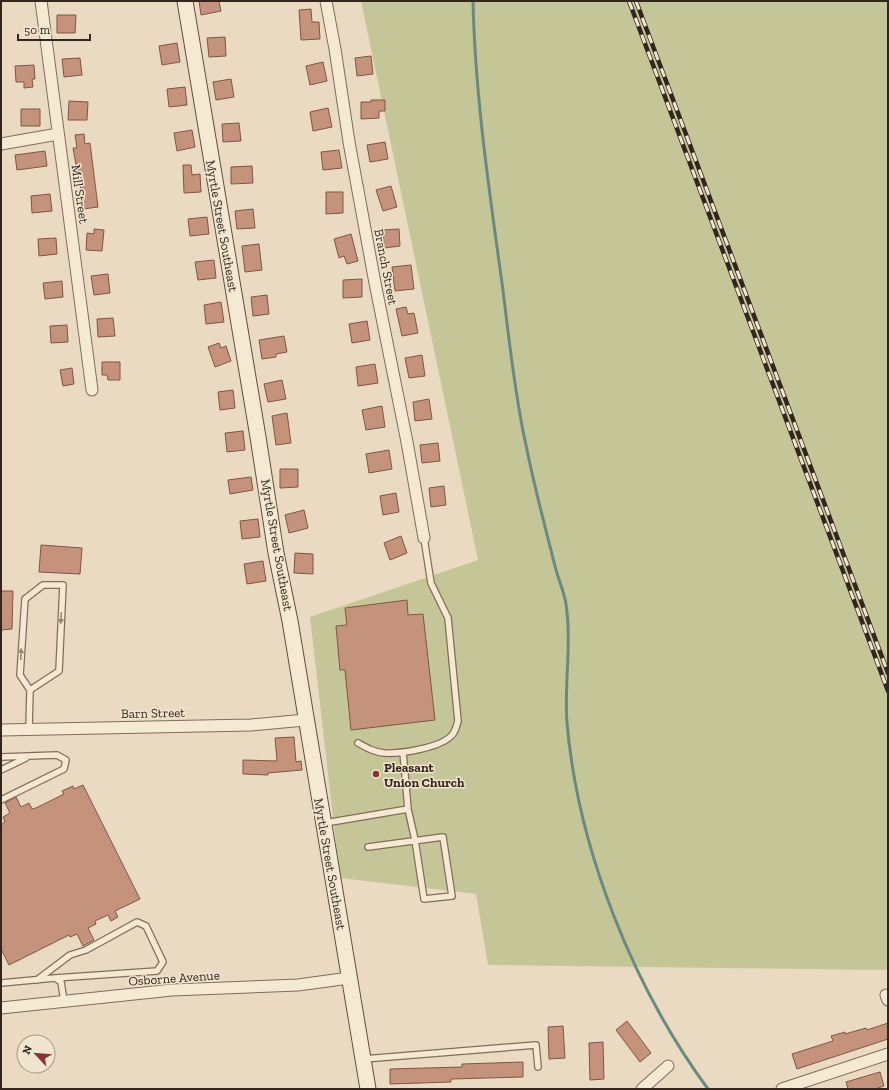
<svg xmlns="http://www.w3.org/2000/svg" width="889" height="1090" font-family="'Zilla Slab',serif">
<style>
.green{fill:#c5c697}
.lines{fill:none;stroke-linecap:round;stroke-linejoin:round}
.stream{stroke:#6c8980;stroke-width:3}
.building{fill:#c5937b;stroke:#7f5643}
.lane-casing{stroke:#826c5b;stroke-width:8}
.street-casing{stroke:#826c5b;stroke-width:13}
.secondary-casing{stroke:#634e3e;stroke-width:17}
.lane{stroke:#f5e9d4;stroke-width:5.5}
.street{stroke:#f5e9d4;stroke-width:11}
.secondary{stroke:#f5e9d4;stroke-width:15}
.rail-casing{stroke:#33261e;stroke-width:4.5}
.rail{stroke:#f2e5d0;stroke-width:3;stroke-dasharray:9;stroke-linecap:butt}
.oneway{fill:#948879}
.poi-dot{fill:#8b3038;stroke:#f2e5d0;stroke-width:1.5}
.labels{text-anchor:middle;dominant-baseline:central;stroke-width:3;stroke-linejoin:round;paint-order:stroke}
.street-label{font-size:13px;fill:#33261e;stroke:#f2e5d0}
.poi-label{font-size:13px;font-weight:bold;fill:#33261e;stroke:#f2e5d0;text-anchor:start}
</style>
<rect width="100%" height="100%" fill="#eadac2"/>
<!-- green -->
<path class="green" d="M 361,1 L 888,1 L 888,970 L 488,965 L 476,894 L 340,878 L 310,617 L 478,560 Z"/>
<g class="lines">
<!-- stream -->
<path class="stream" d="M 473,1 C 475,95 489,189 502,283 C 509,336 514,392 526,445 C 534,486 545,526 555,566 C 558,579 564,591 566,604 C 572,644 564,684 567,723 C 578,849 633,987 708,1089"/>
</g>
<!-- building -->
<path class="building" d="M 199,1 L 219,1 L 221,11 L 201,15 Z
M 311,9 L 312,22 L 319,22 L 320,39 L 301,40 L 299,10 Z
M 57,15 L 76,15 L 75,33 L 57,33 Z
M 225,37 L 226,56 L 209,57 L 207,38 Z
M 177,43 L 180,62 L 162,65 L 159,46 Z
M 371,56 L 373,74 L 357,76 L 355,58 Z
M 80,58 L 82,75 L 64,77 L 62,59 Z
M 323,62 L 327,81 L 310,85 L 306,66 Z
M 34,65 L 35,79 L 32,79 L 33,87 L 24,88 L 24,82 L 16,82 L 15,66 Z
M 231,79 L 234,97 L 216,100 L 213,82 Z
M 185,87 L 187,105 L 169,107 L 167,89 Z
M 371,100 L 385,100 L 385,111 L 379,111 L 379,118 L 361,119 L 361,102 L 371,102 Z
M 69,101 L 88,102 L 87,120 L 68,120 Z
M 328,108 L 332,127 L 313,131 L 310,112 Z
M 21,109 L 40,109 L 40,126 L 21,126 Z
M 239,123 L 241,141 L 223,142 L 222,124 Z
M 192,130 L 195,147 L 177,151 L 174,133 Z
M 84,134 L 85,144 L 90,143 L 98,207 L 83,209 L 78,165 L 76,165 L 73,148 L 77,148 L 75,135 Z
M 385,142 L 388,159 L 370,162 L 367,145 Z
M 339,150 L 342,168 L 323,170 L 321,152 Z
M 45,151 L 47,166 L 17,170 L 15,155 Z
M 183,165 L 191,165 L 192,175 L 200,174 L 201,192 L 184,193 Z
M 252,166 L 253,183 L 231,184 L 231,167 Z
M 391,186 L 397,207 L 383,211 L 376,190 Z
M 326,192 L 343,192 L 343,213 L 326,214 Z
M 50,194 L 52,211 L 32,213 L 31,196 Z
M 253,209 L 255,228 L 237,229 L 235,211 Z
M 207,217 L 209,234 L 190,236 L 188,219 Z
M 94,229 L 104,230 L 102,251 L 86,250 L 87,233 L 94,234 Z
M 399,229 L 400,246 L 384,248 L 383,230 Z
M 351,234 L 358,261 L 347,264 L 344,256 L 339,258 L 334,239 Z
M 56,238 L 57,254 L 39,256 L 38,239 Z
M 259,244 L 262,270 L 245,272 L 242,246 Z
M 214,260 L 216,278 L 198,280 L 195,262 Z
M 411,265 L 414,289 L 395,291 L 392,267 Z
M 108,274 L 110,293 L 94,295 L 91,276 Z
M 362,279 L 362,297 L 343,298 L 343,280 Z
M 62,281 L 63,297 L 45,299 L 43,283 Z
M 267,295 L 269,314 L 253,316 L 251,297 Z
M 221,302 L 224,322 L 206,324 L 204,305 Z
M 406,307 L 408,314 L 414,313 L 418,333 L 402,336 L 396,309 Z
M 113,318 L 115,336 L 98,337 L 97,319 Z
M 367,321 L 370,340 L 352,343 L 349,324 Z
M 67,325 L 68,342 L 51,343 L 50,326 Z
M 284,336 L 287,352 L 276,354 L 276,357 L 262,359 L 259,340 Z
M 219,343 L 221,348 L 226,346 L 231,361 L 215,367 L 208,347 Z
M 422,355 L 425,376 L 409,378 L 405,358 Z
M 102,362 L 120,362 L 120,380 L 108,380 L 107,375 L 102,375 Z
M 375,364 L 378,383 L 358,386 L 356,367 Z
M 72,368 L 74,384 L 63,386 L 60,370 Z
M 282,380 L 286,399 L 268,402 L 264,384 Z
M 233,390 L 235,408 L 220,410 L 218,392 Z
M 429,399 L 432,419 L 415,421 L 413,402 Z
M 382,406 L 385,427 L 366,430 L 362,410 Z
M 287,413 L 291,443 L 276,445 L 272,416 Z
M 243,431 L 245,450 L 227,452 L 225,433 Z
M 438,443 L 440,461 L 422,463 L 420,445 Z
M 389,450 L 392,469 L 369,473 L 366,454 Z
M 280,469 L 298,469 L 298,487 L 280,488 Z
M 251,477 L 253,490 L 230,494 L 228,480 Z
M 444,486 L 446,505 L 431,507 L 429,488 Z
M 396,493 L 399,512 L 383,515 L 380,496 Z
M 304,510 L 308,528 L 289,533 L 285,515 Z
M 258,519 L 260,537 L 242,539 L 240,521 Z
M 401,536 L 407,553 L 390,560 L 384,543 Z
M 41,545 L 82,548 L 80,574 L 39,572 Z
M 295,553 L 313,554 L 313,574 L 294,573 Z
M 263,561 L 266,581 L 247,584 L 244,564 Z
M 1,591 L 13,591 L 12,629 L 1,630 Z
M 407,600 L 408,615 L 423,614 L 435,720 L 351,730 L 345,670 L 340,670 L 336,626 L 347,625 L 345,608 Z
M 294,737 L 296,762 L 301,761 L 302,770 L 268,773 L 268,775 L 243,774 L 243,760 L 277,761 L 275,738 Z
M 83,785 L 140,899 L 115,911 L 118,917 L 111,921 L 108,915 L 95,921 L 96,924 L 88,928 L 94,940 L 83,946 L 77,934 L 70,937 L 69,935 L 9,965 L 1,949 L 1,825 L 5,822 L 3,817 L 10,813 L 5,803 L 16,797 L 21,807 L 29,803 L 32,809 L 36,808 L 64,794 L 62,791 L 73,786 L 74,789 Z
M 627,1021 L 651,1053 L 640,1062 L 616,1030 Z
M 888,1023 L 888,1039 L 797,1069 L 792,1054 L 833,1041 L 831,1036 L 845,1032 L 845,1034 L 866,1028 L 867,1030 Z
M 563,1026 L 565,1058 L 549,1059 L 548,1027 Z
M 603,1042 L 604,1079 L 590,1080 L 589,1043 Z
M 523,1062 L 523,1077 L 451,1079 L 451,1082 L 390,1084 L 390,1069 L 462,1067 L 462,1064 Z
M 880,1072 L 884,1086 L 875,1089 L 848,1089 L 846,1082 Z"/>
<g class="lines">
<defs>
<path id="lane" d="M 29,728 L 30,690 L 20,675 L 25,599 L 43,585 L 63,585 L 59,671 L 30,690
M 358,743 C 367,748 374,752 384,753 C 400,754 441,748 452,735 C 455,732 457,725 458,721 L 448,618 L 431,583 L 424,538
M 1,757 L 57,755 L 66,760 L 64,769 L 1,800
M 1,770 L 26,758
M 325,823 L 408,809
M 368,847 L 443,837 L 452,896 L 424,899 L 415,840 L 408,809 L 403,752
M 37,980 L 70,955 L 86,950 L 137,922 L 146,926 L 163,962 L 157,971 L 55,978
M 1,983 L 55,978 L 61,982 L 64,1001
M 364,1059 L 536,1045 L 538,1067"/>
<path id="street" d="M 41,1 L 92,390
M 326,1 L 335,49 L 349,142 L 375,283 L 407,442 L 424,538
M 1,144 L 58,134
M 1,730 L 251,725 L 305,720
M 886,995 L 888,1000
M 1,1008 L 172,990 L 298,985 L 349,978
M 642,1089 L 668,1066
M 782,1089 L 888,1054"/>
<path id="secondary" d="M 185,1 L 258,437 L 276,553 L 290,621 L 368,1089"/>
</defs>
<!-- lane casing -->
<use href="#lane" class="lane-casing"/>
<!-- street casing -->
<use href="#street" class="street-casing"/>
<!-- secondary casing -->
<use href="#secondary" class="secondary-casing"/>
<!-- lane -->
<use href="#lane" class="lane"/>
<!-- street -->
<use href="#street" class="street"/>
<!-- secondary -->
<use href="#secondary" class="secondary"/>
<defs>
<path id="rail" d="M 629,1 L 888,691
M 636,1 L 888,673"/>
</defs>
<!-- rail casing -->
<use href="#rail" class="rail-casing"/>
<!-- rail -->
<use href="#rail" class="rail"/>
</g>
<!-- one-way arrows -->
<defs><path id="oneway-solid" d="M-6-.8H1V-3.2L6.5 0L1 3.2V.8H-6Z"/></defs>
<g class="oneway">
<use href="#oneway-solid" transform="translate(61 618) rotate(93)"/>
<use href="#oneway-solid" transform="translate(21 654) rotate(-87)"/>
</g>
<!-- markers -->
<circle class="poi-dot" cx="376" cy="774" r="4"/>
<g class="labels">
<!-- street labels -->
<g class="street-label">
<text transform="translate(80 194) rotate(82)">Mill Street</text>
<text transform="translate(222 226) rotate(80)">Myrtle Street Southeast</text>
<text transform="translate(386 267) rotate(79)">Branch Street</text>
<text transform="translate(277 545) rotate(80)">Myrtle Street Southeast</text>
<text transform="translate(153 713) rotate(-1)">Barn Street</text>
<text transform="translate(330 864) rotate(80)">Myrtle Street Southeast</text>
<text transform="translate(174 978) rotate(-4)">Osborne Avenue</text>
</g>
<!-- poi labels -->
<g class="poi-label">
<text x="384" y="767">Pleasant<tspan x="384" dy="15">Union Church</tspan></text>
</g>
</g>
<!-- border -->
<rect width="889" height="1090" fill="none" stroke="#33261e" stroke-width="4"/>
<!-- north arrow -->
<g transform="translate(36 1054) rotate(296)"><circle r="19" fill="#f2e5d0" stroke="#a69989"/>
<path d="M0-3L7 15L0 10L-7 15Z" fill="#8b3038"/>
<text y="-6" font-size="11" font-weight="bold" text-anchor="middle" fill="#33261e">N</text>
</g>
<!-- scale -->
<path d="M18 34v6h72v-6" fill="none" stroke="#33261e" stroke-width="2"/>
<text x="24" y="34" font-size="12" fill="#33261e" stroke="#f2e5d0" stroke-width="3" paint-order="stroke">50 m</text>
</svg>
